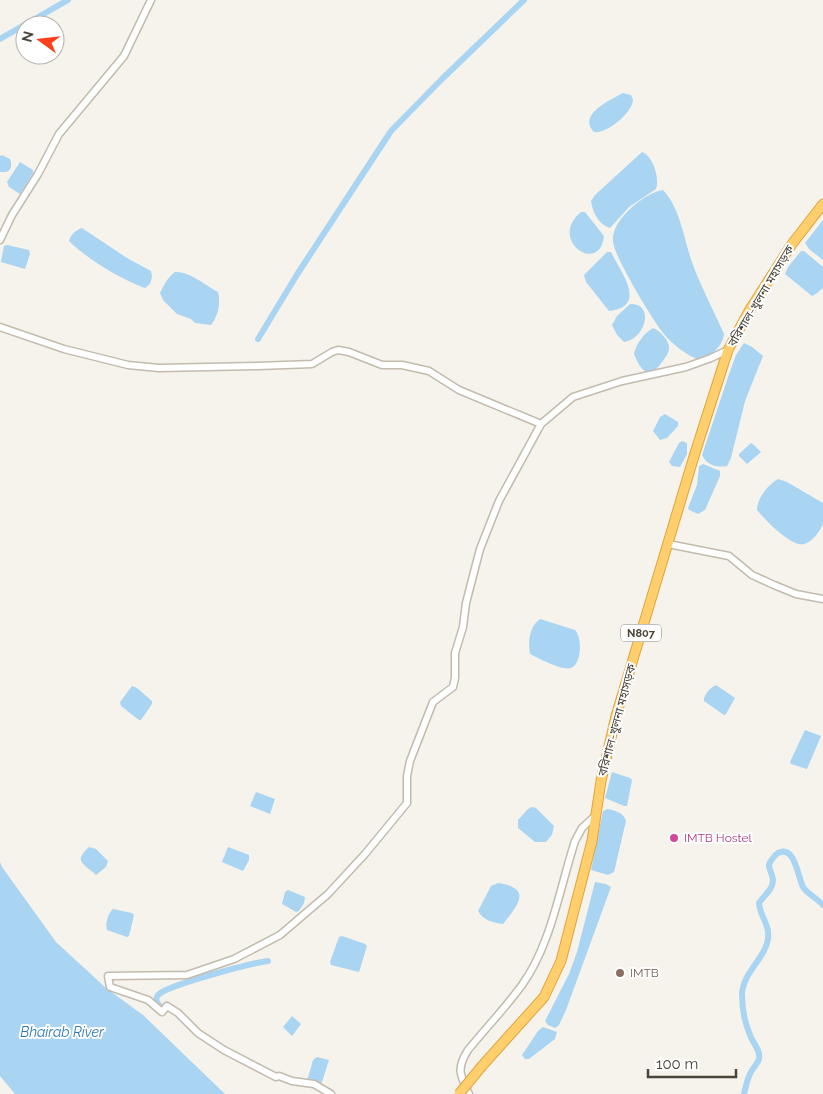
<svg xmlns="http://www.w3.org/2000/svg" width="823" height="1094" font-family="Raleway,'Noto Sans Bengali',sans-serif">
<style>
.water{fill:#a9d4f2}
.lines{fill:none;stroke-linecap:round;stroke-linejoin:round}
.canal{stroke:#a9d4f2;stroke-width:6}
.minor-casing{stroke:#c2bbae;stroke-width:9}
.highway-casing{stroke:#e0a43c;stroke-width:11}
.minor{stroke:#fff;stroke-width:6}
.highway{stroke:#ffcf6e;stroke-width:9}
.highway-bridge-casing{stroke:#e0a43c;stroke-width:11;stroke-linecap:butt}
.highway-bridge{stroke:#ffcf6e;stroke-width:9}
.hotel-dot{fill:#d1479c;stroke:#fff;stroke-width:2}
.education-dot{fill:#8d6e63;stroke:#fff;stroke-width:2}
.labels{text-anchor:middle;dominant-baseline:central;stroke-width:4;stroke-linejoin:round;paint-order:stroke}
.shield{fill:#fff;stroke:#817c74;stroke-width:1}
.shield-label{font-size:11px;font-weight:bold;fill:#4b4439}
.street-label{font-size:12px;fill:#4b4439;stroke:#fff}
.hotel-label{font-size:12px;fill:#b23c85;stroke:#fff;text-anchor:start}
.education-label{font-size:12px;fill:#785e54;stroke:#fff;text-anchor:start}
.water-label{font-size:14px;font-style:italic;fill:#2e7ab2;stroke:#fff}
</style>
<rect width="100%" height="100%" fill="#f6f3ec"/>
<!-- water -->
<path class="water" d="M 623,93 L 631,95 L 633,100 C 632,113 607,134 594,132 C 577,115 610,100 623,93 Z
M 642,152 C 653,156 660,178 656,189 L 629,207 L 610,228 C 598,224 593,213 591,201 L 595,195 Z
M 2,155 L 10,159 C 12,164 12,170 6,172 L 0,172 L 0,156 Z
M 20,162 L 33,170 L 33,173 L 20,194 L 9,187 L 7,182 Z
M 663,190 C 681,209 684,241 693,265 C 702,289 714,311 724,334 C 723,346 711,356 700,360 C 687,356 672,344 663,333 C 651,317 616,260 613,242 C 610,221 644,193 663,190 Z
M 581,212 L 585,212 L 604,236 C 600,276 547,240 581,212 Z
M 823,220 L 823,260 L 809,249 L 805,243 Z
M 82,228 L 127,258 L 151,271 L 152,277 L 150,284 L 145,288 C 124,281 84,257 69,241 C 71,234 76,230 82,228 Z
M 7,245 L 29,250 L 30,254 L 25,269 L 1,262 L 4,246 Z
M 801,251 L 804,251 L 823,267 L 823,288 L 816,294 L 812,296 L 785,274 L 788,267 Z
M 607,252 L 611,252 C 620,271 649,306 609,311 L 586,282 L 584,275 Z
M 175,272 C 189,271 205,285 218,292 C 221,303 218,316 211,325 L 195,323 L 191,319 L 177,314 L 163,300 L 160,293 C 164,285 167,278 175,272 Z
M 630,304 C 655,303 646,339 624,342 L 617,335 L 612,325 L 617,316 Z
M 653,328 C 659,330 670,341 669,348 C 669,353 665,358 662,362 C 649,381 641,371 634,354 C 636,344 644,333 653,328 Z
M 744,343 L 752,347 L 763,356 L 745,401 L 731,458 L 727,466 C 716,468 707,465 702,455 L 729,374 L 736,355 Z
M 665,414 L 678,422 L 678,426 L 667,438 L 660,440 L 653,431 L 660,417 Z
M 682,441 L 687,443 L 687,454 L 680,467 L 672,466 L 669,462 L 679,443 Z
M 751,443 L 754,445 L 761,452 L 747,464 L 739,456 L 739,454 Z
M 703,464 L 720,471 L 720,476 L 705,510 L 698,514 L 689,510 L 688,508 L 697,485 L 699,466 Z
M 778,479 L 787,482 L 823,503 C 823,509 823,517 823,523 C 821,531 809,547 799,544 C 786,541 766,521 757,510 C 757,498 768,485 778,479 Z
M 540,619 L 575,630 C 583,638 581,665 571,668 C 562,671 538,658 530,654 C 528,642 529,627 540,619 Z
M 716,685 L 735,698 L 726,714 L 724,715 L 704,701 C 703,695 711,687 716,685 Z
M 132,686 L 137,688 L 152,701 L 152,704 L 141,720 L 139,720 L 121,706 L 120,702 Z
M 805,730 L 821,736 L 807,769 L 791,764 L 790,762 Z
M 612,772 L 630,778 L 632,780 L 627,806 L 624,806 L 605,798 Z
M 256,792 L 275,799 L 270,814 L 250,806 Z
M 532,807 L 536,808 L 554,826 L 552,835 L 546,842 L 535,842 L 518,828 L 518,820 L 528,809 Z
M 607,809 C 615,810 624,813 626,821 L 614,872 L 608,875 L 591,870 L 603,811 Z
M 89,847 L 96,849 L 108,861 L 106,867 L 96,875 C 83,863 73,862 89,847 Z
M 228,847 L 249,855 L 249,860 L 243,871 L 222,862 Z
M 0,862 L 2,867 L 56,942 L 106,988 L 143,1015 L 225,1094 L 15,1094 L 0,1076 Z
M 595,882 L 606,884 L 611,887 L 566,1010 L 559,1025 L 555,1028 L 548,1025 L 545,1021 L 569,974 L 577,952 Z
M 498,883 C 533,888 518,905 503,924 C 493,923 483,920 478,911 L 491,886 Z
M 288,890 L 305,897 L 304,903 L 299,911 L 296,912 L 282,904 L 285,892 Z
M 113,909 L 132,913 L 134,915 L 129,936 L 127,937 L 107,930 C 105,924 108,913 113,909 Z
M 342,936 L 365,944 L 367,946 L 359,972 L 331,965 L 330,962 L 339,937 Z
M 292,1016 L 301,1024 L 292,1036 L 283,1027 Z
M 543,1027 L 557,1032 L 555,1039 L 529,1059 L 525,1059 L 522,1055 L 538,1031 Z
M 317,1057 L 329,1060 L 321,1085 L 307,1081 L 313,1060 Z"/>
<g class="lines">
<!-- canal -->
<path class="canal" d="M 0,39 L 68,0
M 258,339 L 298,273 L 391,131 L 442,79 L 524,0
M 161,1008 C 158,1004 154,1000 158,995 C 167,985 252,963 268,961
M 744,1094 C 746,1086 747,1079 751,1072 C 753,1068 758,1063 759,1059 C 761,1050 752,1042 750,1035 C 744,1021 742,1008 742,994 C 743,972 765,959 768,939 C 770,924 760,917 759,903 C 764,895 773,890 773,880 C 773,875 769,870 769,865 C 770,861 775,855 778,853 C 795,844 798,878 803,887 C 807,894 817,898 823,905"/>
<defs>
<path id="minor" d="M 0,240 L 12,215 L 38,174 L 59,134 L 124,56 L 151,0
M 0,327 L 64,349 L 128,365 L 159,368 L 258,366 L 312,364 L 332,352 L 338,350 L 349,352 L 382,365 L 402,365 L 429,371 L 459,390 L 541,424
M 668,544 L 729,556 L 752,575 L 774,585 L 796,594 L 823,599
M 331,1094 L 314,1084 L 292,1081 L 279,1076 L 276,1077 L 224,1050 L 198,1033 L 178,1013 L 167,1006 L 162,1012 L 148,1000 L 110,987 L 108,976 L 187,975 L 234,959 L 280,935 L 328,894 L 365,854 L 407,803 L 407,776 L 410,761 L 433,702 L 453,687 L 455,678 L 455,653 L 463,627 L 466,603 L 480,549 L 499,501 L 541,424 L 573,397 L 622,381 L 686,367 L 711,358 L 728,350
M 469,1094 C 460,1075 456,1069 468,1050 C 486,1028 506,1007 522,985 C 551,945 560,887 575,841 L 582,828 L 595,816"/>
<path id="highway" d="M 482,1066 L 544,997 L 561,961 L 592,841 L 601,781 L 616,716 L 695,453 L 728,350 L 749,311 L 792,244 L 823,204"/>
</defs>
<!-- minor casing -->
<use href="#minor" class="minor-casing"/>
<!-- highway casing -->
<use href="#highway" class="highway-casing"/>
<!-- minor -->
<use href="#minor" class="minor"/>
<!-- highway -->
<use href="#highway" class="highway"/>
<defs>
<path id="highway-bridge" d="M 459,1094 L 482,1066"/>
</defs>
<!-- highway-bridge casing -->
<use href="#highway-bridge" class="highway-bridge-casing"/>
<!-- highway-bridge -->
<use href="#highway-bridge" class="highway-bridge"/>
</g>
<!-- markers -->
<circle class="hotel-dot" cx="674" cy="838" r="5"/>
<circle class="education-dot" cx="620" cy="973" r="5"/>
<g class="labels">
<!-- shield labels -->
<rect class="shield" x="621" y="624.5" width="40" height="17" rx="4"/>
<g class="shield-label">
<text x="641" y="633">N807</text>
</g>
<!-- street labels -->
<g class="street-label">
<text transform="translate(761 296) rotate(-59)">বরিশাল-খুলনা মহাসড়ক</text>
<text transform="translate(617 720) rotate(-75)">বরিশাল-খুলনা মহাসড়ক</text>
</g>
<!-- hotel labels -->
<g class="hotel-label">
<text x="684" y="838">IMTB Hostel</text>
</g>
<!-- education labels -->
<g class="education-label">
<text x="630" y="973">IMTB</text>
</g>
<!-- water labels -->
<g class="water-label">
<text x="62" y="1032">Bhairab River</text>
</g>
</g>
<!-- north arrow -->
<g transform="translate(40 40) rotate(285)"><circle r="24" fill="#ffffff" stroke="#b7b4b0"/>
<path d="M0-4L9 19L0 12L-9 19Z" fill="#fc3f1d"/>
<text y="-8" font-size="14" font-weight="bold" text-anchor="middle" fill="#4b4439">N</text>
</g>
<!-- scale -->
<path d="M648 1069v8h88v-8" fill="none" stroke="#4b4439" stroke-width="2.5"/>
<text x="656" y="1069" font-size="15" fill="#4b4439" stroke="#ffffff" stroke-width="4" paint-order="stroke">100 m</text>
</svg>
